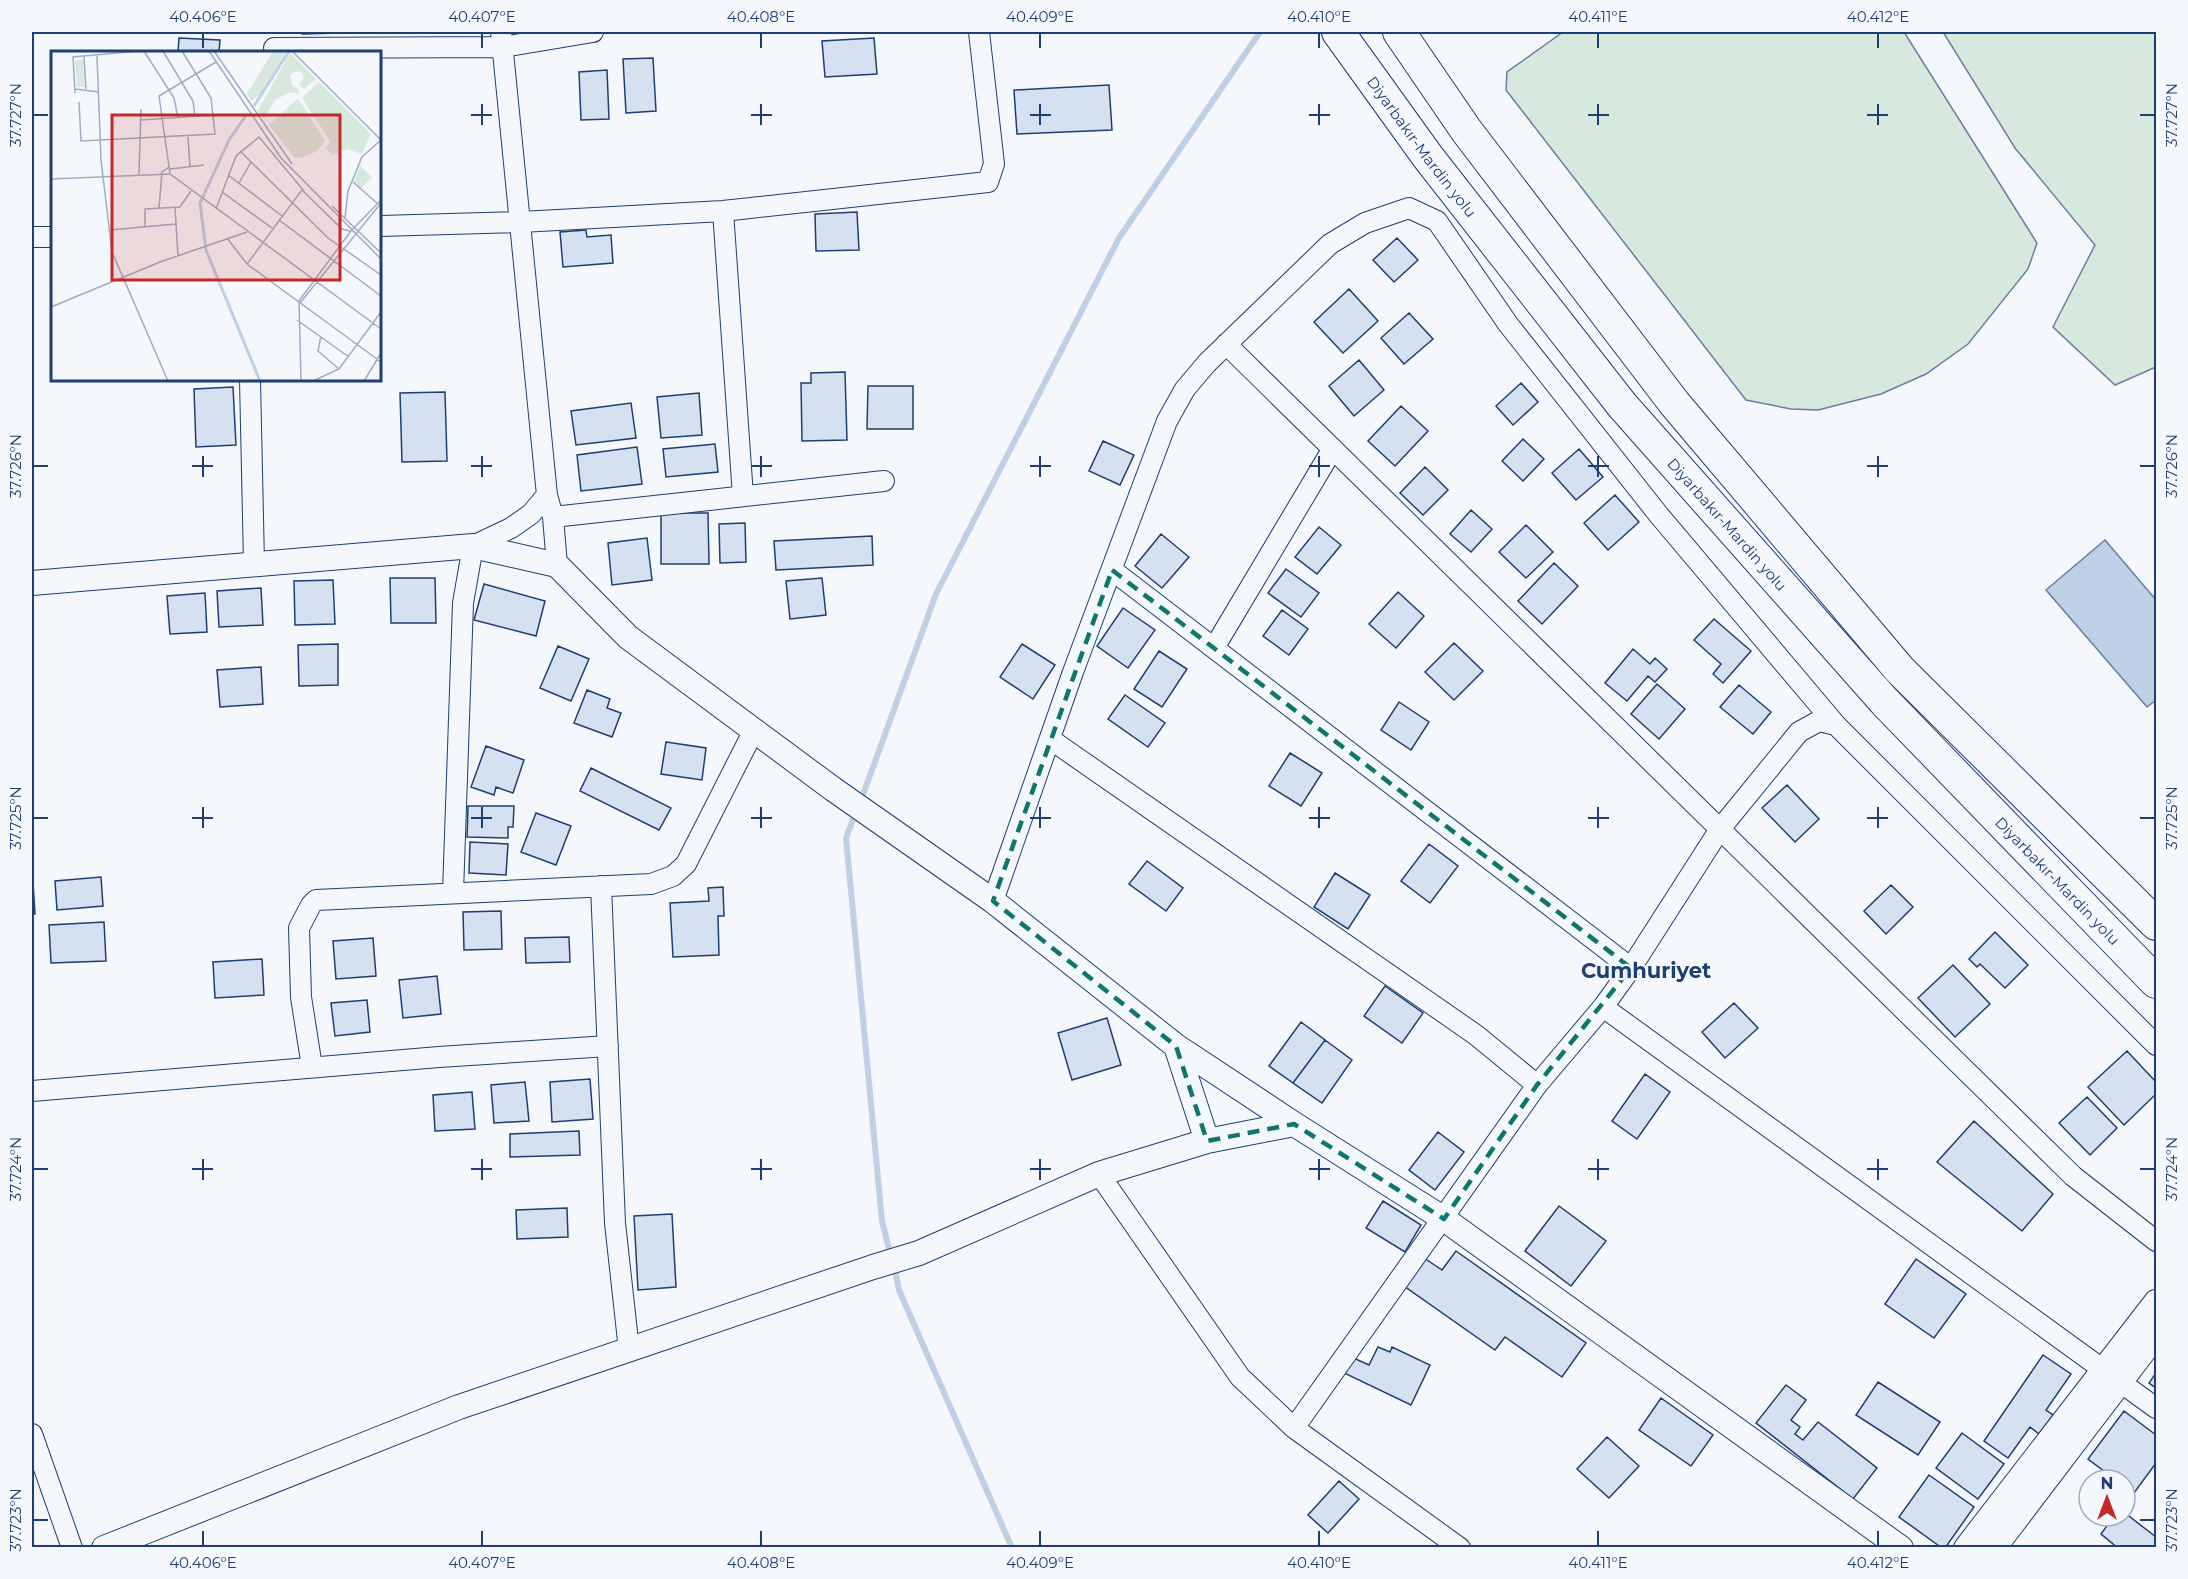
<svg xmlns="http://www.w3.org/2000/svg" width="2188" height="1579" font-family="Montserrat,sans-serif">
<style>
.green{fill:#d7e8df;stroke:#687fa3;stroke-width:1.5}
.water{fill:#bed0e5;stroke:#687fa3;stroke-width:1.5}
.lines{fill:none;stroke-linecap:round;stroke-linejoin:round}
.stream{stroke:#bed0e5;stroke-width:6}
.building{fill:#d5e0f0;stroke:#1d3f73;stroke-width:1.5}
.minor-casing{stroke:#1d3f73;stroke-width:22}
.tertiary-casing{stroke:#1d3f73;stroke-width:26}
.trunk-casing{stroke:#1d3f73;stroke-width:34}
.minor{stroke:#f4f7fb;stroke-width:20}
.tertiary{stroke:#f4f7fb;stroke-width:24}
.trunk{stroke:#f4f7fb;stroke-width:32}
.marked{fill:none;stroke:#0f766e;stroke-width:4.5;stroke-dasharray:12 8;stroke-linejoin:round}
.ticks{fill:none;stroke:#1d3f73;stroke-width:2}
.labels{text-anchor:middle;dominant-baseline:central;stroke-width:4.5;stroke-linejoin:round;paint-order:stroke}
.street-label{font-size:15px;fill:#1d3f73;stroke:#f4f7fb}
.district-label{font-size:21px;font-weight:bold;fill:#1d3f73;stroke:#f4f7fb}
.inset-river{fill:none;stroke:#bed0e5;stroke-width:3}
.inset-road{fill:none;stroke:#9eadc5;stroke-width:1.5}
.view{fill:#c62828;fill-opacity:0.15;stroke:#c62828;stroke-width:3}
.inset-edge{fill:none;stroke:#1d3f73;stroke-width:3}
.neatline{fill:none;stroke:#1d3f73;stroke-width:2}
.ticks-label{font-size:15px;text-anchor:middle;fill:#1d3f73}
</style>
<rect width="100%" height="100%" fill="#f4f7fb"/>
<!-- green -->
<path class="green" d="M 1563,32 L 1904,32 L 2037,243 L 2028,269 L 1968,344 L 1926,374 L 1881,394 L 1818,410 L 1791,409 L 1746,400 L 1506,90 L 1507,72 Z
M 1943,32 L 2156,32 L 2156,367 L 2115,385 L 2053,327 L 2095,245 L 2015,148 Z"/>
<!-- water -->
<path class="water" d="M 2105,540 L 2156,600 L 2156,700 L 2147,707 L 2046,590 Z"/>
<g class="lines">
<!-- stream -->
<path class="stream" d="M 860,803 L 936,594 L 1119,238 L 1260,32
M 856,812 L 846,838 L 882,1221 L 891,1257
M 894,1266 L 899,1290 L 1012,1548"/>
</g>
<!-- building -->
<path class="building" d="M 302,32 L 343,32 L 343,33 L 302,34 Z
M 179,38 L 220,40 L 219,52 L 178,52 Z
M 874,38 L 877,74 L 825,77 L 822,41 Z
M 653,58 L 656,111 L 626,113 L 623,59 Z
M 607,70 L 609,119 L 581,120 L 579,72 Z
M 1109,85 L 1112,130 L 1017,134 L 1014,90 Z
M 857,212 L 859,250 L 816,251 L 815,214 Z
M 586,230 L 587,237 L 611,235 L 613,263 L 563,267 L 560,232 Z
M 1397,238 L 1418,260 L 1394,282 L 1373,260 Z
M 1349,289 L 1378,321 L 1343,353 L 1314,322 Z
M 1409,313 L 1433,339 L 1404,364 L 1381,338 Z
M 1359,360 L 1384,390 L 1354,416 L 1329,386 Z
M 845,372 L 847,440 L 802,441 L 801,383 L 811,383 L 811,373 Z
M 1521,383 L 1538,402 L 1513,425 L 1496,406 Z
M 868,386 L 913,386 L 913,429 L 867,429 Z
M 233,387 L 236,445 L 196,447 L 194,389 Z
M 445,392 L 447,461 L 402,462 L 400,393 Z
M 699,393 L 702,435 L 661,438 L 657,397 Z
M 631,403 L 636,438 L 576,445 L 571,411 Z
M 1401,406 L 1428,431 L 1395,466 L 1368,441 Z
M 1523,439 L 1544,459 L 1523,481 L 1502,461 Z
M 1103,441 L 1134,455 L 1120,485 L 1089,471 Z
M 715,444 L 718,472 L 666,477 L 663,449 Z
M 637,447 L 642,484 L 581,491 L 577,455 Z
M 1579,449 L 1603,477 L 1576,500 L 1552,473 Z
M 1425,467 L 1448,490 L 1423,515 L 1400,493 Z
M 1615,495 L 1639,522 L 1608,550 L 1584,523 Z
M 1471,510 L 1492,529 L 1471,552 L 1450,534 Z
M 661,513 L 708,513 L 709,564 L 661,564 Z
M 745,523 L 746,562 L 720,563 L 719,524 Z
M 1526,525 L 1553,552 L 1526,578 L 1499,552 Z
M 1319,527 L 1341,545 L 1317,574 L 1295,557 Z
M 1161,534 L 1189,557 L 1162,588 L 1135,566 Z
M 872,536 L 873,565 L 776,570 L 774,541 Z
M 647,538 L 652,580 L 612,585 L 608,543 Z
M 1554,563 L 1578,586 L 1542,624 L 1518,601 Z
M 1286,569 L 1319,593 L 1301,617 L 1268,593 Z
M 390,578 L 435,578 L 436,623 L 391,623 Z
M 822,578 L 826,615 L 790,619 L 786,581 Z
M 333,580 L 335,624 L 295,625 L 294,581 Z
M 484,584 L 545,601 L 536,636 L 474,620 Z
M 261,588 L 263,625 L 219,627 L 217,591 Z
M 1398,592 L 1424,616 L 1396,648 L 1369,624 Z
M 205,593 L 207,632 L 170,634 L 167,596 Z
M 1123,608 L 1155,630 L 1128,668 L 1097,646 Z
M 1282,610 L 1308,629 L 1289,655 L 1263,636 Z
M 1714,619 L 1751,651 L 1723,683 L 1713,674 L 1721,664 L 1694,640 Z
M 1454,643 L 1483,671 L 1454,700 L 1425,672 Z
M 338,644 L 338,685 L 299,686 L 298,645 Z
M 1022,644 L 1055,665 L 1033,699 L 1000,677 Z
M 558,646 L 589,659 L 571,701 L 540,688 Z
M 1633,649 L 1650,664 L 1655,658 L 1667,669 L 1655,682 L 1648,676 L 1627,701 L 1605,683 Z
M 1159,651 L 1187,669 L 1162,707 L 1134,689 Z
M 261,667 L 263,704 L 220,707 L 217,670 Z
M 1657,684 L 1685,709 L 1659,739 L 1631,714 Z
M 1739,685 L 1771,712 L 1753,734 L 1720,707 Z
M 587,690 L 610,699 L 607,708 L 621,713 L 612,737 L 574,723 Z
M 1125,695 L 1165,723 L 1148,747 L 1108,719 Z
M 1399,702 L 1429,722 L 1411,750 L 1381,730 Z
M 666,742 L 706,748 L 702,780 L 661,774 Z
M 486,746 L 524,760 L 513,793 L 496,787 L 494,795 L 471,787 Z
M 1290,753 L 1322,773 L 1301,806 L 1269,786 Z
M 591,768 L 671,808 L 659,830 L 580,791 Z
M 1787,785 L 1819,819 L 1795,842 L 1762,808 Z
M 468,806 L 514,806 L 513,827 L 508,827 L 508,838 L 467,837 Z
M 536,813 L 571,826 L 556,865 L 521,852 Z
M 470,842 L 508,844 L 506,875 L 469,873 Z
M 1429,844 L 1458,866 L 1430,903 L 1401,881 Z
M 1147,861 L 1183,888 L 1166,911 L 1129,884 Z
M 1335,873 L 1370,895 L 1348,929 L 1314,907 Z
M 101,877 L 103,906 L 57,910 L 55,881 Z
M 32,882 L 33,882 L 35,914 L 32,914 Z
M 1891,885 L 1913,907 L 1886,934 L 1864,911 Z
M 723,887 L 724,916 L 718,916 L 719,955 L 673,957 L 670,903 L 709,901 L 708,888 Z
M 501,911 L 502,949 L 464,950 L 463,912 Z
M 104,922 L 106,961 L 51,963 L 49,925 Z
M 1995,932 L 2028,965 L 2005,988 L 1980,964 L 1977,967 L 1969,959 Z
M 569,937 L 570,962 L 526,963 L 525,938 Z
M 373,938 L 376,976 L 336,979 L 333,941 Z
M 262,959 L 264,995 L 215,998 L 213,962 Z
M 1953,965 L 1990,1004 L 1955,1037 L 1918,998 Z
M 437,976 L 441,1014 L 403,1018 L 399,980 Z
M 1385,986 L 1423,1013 L 1402,1043 L 1364,1016 Z
M 367,1000 L 370,1032 L 335,1036 L 331,1003 Z
M 1734,1003 L 1758,1028 L 1725,1058 L 1702,1032 Z
M 1107,1018 L 1121,1065 L 1072,1080 L 1058,1033 Z
M 1301,1022 L 1325,1040 L 1293,1083 L 1269,1066 Z
M 1325,1040 L 1352,1060 L 1322,1103 L 1293,1083 Z
M 2127,1051 L 2156,1082 L 2156,1094 L 2124,1125 L 2088,1087 Z
M 1645,1074 L 1670,1092 L 1637,1139 L 1612,1121 Z
M 590,1079 L 593,1119 L 552,1122 L 550,1082 Z
M 525,1082 L 529,1121 L 494,1123 L 491,1085 Z
M 472,1092 L 475,1129 L 435,1131 L 433,1095 Z
M 2087,1097 L 2117,1128 L 2090,1155 L 2059,1123 Z
M 1974,1121 L 2053,1194 L 2022,1231 L 1937,1162 Z
M 579,1131 L 580,1155 L 510,1157 L 510,1134 Z
M 1438,1132 L 1464,1152 L 1435,1190 L 1409,1170 Z
M 1383,1201 L 1421,1225 L 1405,1252 L 1366,1228 Z
M 1559,1206 L 1606,1241 L 1571,1286 L 1525,1251 Z
M 567,1208 L 568,1237 L 517,1239 L 516,1210 Z
M 672,1214 L 676,1287 L 638,1290 L 634,1216 Z
M 1456,1251 L 1586,1343 L 1562,1377 L 1505,1337 L 1495,1350 L 1404,1286 L 1424,1258 L 1442,1270 Z
M 1916,1259 L 1966,1294 L 1934,1338 L 1885,1304 Z
M 1378,1347 L 1390,1352 L 1392,1347 L 1430,1365 L 1411,1405 L 1342,1372 L 1349,1356 L 1369,1365 Z
M 2043,1355 L 2071,1374 L 2046,1410 L 2053,1415 L 2039,1434 L 2030,1427 L 2008,1458 L 1984,1441 Z
M 2156,1373 L 2156,1388 L 2149,1383 Z
M 1878,1382 L 1940,1422 L 1918,1455 L 1856,1415 Z
M 1786,1385 L 1806,1400 L 1791,1420 L 1800,1427 L 1795,1434 L 1803,1440 L 1818,1422 L 1877,1468 L 1853,1499 L 1756,1423 Z
M 1661,1398 L 1713,1435 L 1691,1466 L 1639,1430 Z
M 2124,1411 L 2156,1435 L 2156,1463 L 2134,1493 L 2125,1486 L 2125,1480 L 2116,1480 L 2088,1459 Z
M 1962,1433 L 2004,1464 L 1978,1499 L 1936,1468 Z
M 1607,1437 L 1639,1466 L 1609,1498 L 1577,1469 Z
M 1929,1475 L 1974,1507 L 1945,1548 L 1942,1548 L 1899,1517 Z
M 1339,1481 L 1359,1499 L 1328,1533 L 1308,1515 Z
M 2125,1513 L 2156,1537 L 2156,1548 L 2118,1548 L 2101,1534 L 2114,1516 L 2125,1516 Z"/>
<g class="lines">
<defs>
<path id="minor" d="M 501,32 L 547,495 L 553,517 L 557,565
M 274,48 L 503,47 L 593,32
M 723,211 L 743,496
M 380,226 L 521,222 L 723,211 L 988,182 L 994,164 L 979,32
M 32,237 L 52,237
M 1226,344 L 2073,1176 L 2156,1241
M 250,380 L 254,563
M 553,517 L 884,481
M 1112,570 L 1631,968
M 1214,648 L 1332,450
M 1050,739 L 1476,1035 L 1537,1085
M 601,886 L 615,1223 L 629,1350
M 453,893 L 463,603 L 473,546 L 511,528 L 531,514 L 547,495
M 993,901 L 1073,672 L 1167,421 L 1185,389 L 1207,363 L 1330,244 L 1365,223 L 1409,208 L 1437,221 L 1508,324 L 1658,514 L 1836,725
M 1603,1007 L 2156,1408
M 312,1067 L 301,997 L 299,928 L 311,905 L 316,900 L 651,884 L 673,876 L 686,864 L 754,730
M 32,1091 L 439,1057 L 608,1046
M 1099,1174 L 1240,1377 L 1294,1428 L 1460,1548
M 1294,1428 L 1537,1085 L 1603,1007 L 1631,968 L 1720,829 L 1799,732 L 1819,721 L 1836,725 L 2156,1045
M 32,1434 L 72,1548"/>
<path id="tertiary" d="M 32,583 L 473,546 L 557,565 L 628,637 L 833,789 L 993,901 L 1176,1046 L 1294,1124 L 1444,1219 L 1901,1548
M 1176,1046 L 1207,1141
M 104,1548 L 459,1407 L 873,1267 L 919,1253 L 1099,1174 L 1207,1141 L 1294,1124
M 1966,1548 L 2156,1302
M 1994,1548 L 2156,1335"/>
<g id="trunk">
<path id="s1" d="M 1338,32 L 1428,157 L 1622,405 L 1885,702 L 2156,982"/>
<path d="M 1399,32 L 1466,130 L 1675,404 L 1900,670 L 2156,924"/>
</g>
</defs>
<!-- minor casing -->
<use href="#minor" class="minor-casing"/>
<!-- tertiary casing -->
<use href="#tertiary" class="tertiary-casing"/>
<!-- trunk casing -->
<use href="#trunk" class="trunk-casing"/>
<!-- minor -->
<use href="#minor" class="minor"/>
<!-- tertiary -->
<use href="#tertiary" class="tertiary"/>
<!-- trunk -->
<use href="#trunk" class="trunk"/>
</g>
<!-- marked area -->
<path class="marked" d="M 1112,570 L 1631,968 L 1537,1085 L 1444,1219 L 1294,1124 L 1207,1141 L 1176,1046 L 993,901 Z"/>
<!-- ticks -->
<path class="ticks" d="M 203,33 L 203,48M 482,33 L 482,48M 761,33 L 761,48M 1040,33 L 1040,48M 1319,33 L 1319,48M 1598,33 L 1598,48M 1878,33 L 1878,48M 482,104 L 482,125M 761,104 L 761,125M 1040,104 L 1040,125M 1319,104 L 1319,125M 1598,104 L 1598,125M 1878,104 L 1878,125M 33,115 L 48,115M 471,115 L 492,115M 751,115 L 772,115M 1030,115 L 1051,115M 1309,115 L 1330,115M 1588,115 L 1609,115M 1867,115 L 1888,115M 2140,115 L 2155,115M 203,456 L 203,477M 482,456 L 482,477M 761,456 L 761,477M 1040,456 L 1040,477M 1319,456 L 1319,477M 1598,456 L 1598,477M 1878,456 L 1878,477M 33,466 L 48,466M 192,466 L 213,466M 471,466 L 492,466M 751,466 L 772,466M 1030,466 L 1051,466M 1309,466 L 1330,466M 1588,466 L 1609,466M 1867,466 L 1888,466M 2140,466 L 2155,466M 203,807 L 203,828M 482,807 L 482,828M 761,807 L 761,828M 1040,807 L 1040,828M 1319,807 L 1319,828M 1598,807 L 1598,828M 1878,807 L 1878,828M 33,818 L 48,818M 192,818 L 213,818M 471,818 L 492,818M 751,818 L 772,818M 1030,818 L 1051,818M 1309,818 L 1330,818M 1588,818 L 1609,818M 1867,818 L 1888,818M 2140,818 L 2155,818M 203,1159 L 203,1180M 482,1159 L 482,1180M 761,1159 L 761,1180M 1040,1159 L 1040,1180M 1319,1159 L 1319,1180M 1598,1159 L 1598,1180M 1878,1159 L 1878,1180M 33,1169 L 48,1169M 192,1169 L 213,1169M 471,1169 L 492,1169M 751,1169 L 772,1169M 1030,1169 L 1051,1169M 1309,1169 L 1330,1169M 1588,1169 L 1609,1169M 1867,1169 L 1888,1169M 2140,1169 L 2155,1169M 33,1520 L 48,1520M 2140,1520 L 2155,1520M 203,1531 L 203,1546M 482,1531 L 482,1546M 761,1531 L 761,1546M 1040,1531 L 1040,1546M 1319,1531 L 1319,1546M 1598,1531 L 1598,1546M 1878,1531 L 1878,1546"/>
<g class="labels">
<!-- street labels -->
<g class="street-label">
<text stroke="none"><textPath href="#s1" startOffset="142">Diyarbakır-Mardin yolu</textPath></text>
<text stroke="none"><textPath href="#s1" startOffset="628">Diyarbakır-Mardin yolu</textPath></text>
<text stroke="none"><textPath href="#s1" startOffset="1114">Diyarbakır-Mardin yolu</textPath></text>
</g>
<!-- district labels -->
<g class="district-label">
<text x="1646" y="970">Cumhuriyet</text>
</g>
</g>
<!-- overview -->
<g transform="translate(51 51)">
<rect width="330" height="330" fill="#f4f7fb"/>
<path d="M 222,0 L 235,0 L 211,41 L 201,50 L 196,43 ZM 239,2 L 265,28 L 253,38 L 248,33 L 253,27 L 249,20 L 241,22 L 239,26 L 242,35 L 248,38 L 247,43 L 239,41 L 224,49 L 213,68 L 206,61 ZM 32,8 L 34,36 L 26,36 L 24,9 ZM 268,31 L 320,83 L 311,103 L 296,98 L 282,104 L 275,98 L 279,90 L 251,47 ZM 247,47 L 274,90 L 266,100 L 251,107 L 243,106 L 218,74 ZM 309,115 L 321,126 L 310,137 L 303,131 Z" fill="#d7e8df"/>
<path class="inset-river" d="M 203,55 L 238,0M 196,63 L 178,89 L 149,152 L 155,199 L 209,330"/>
<path class="inset-road" d="M 93,0 L 123,47 L 127,67M 112,0 L 142,50 L 144,66M 158,0 L 230,107 L 330,208M 163,0 L 241,113M 241,0 L 330,89M 46,5 L 50,109 L 61,201 L 117,330M 33,6 L 35,38M 24,38 L 48,41M 24,42 L 22,6 L 88,0M 28,51 L 30,90 L 164,83 L 160,47 L 131,0M 90,69 L 163,64M 137,86 L 139,116M 189,100 L 277,187 L 330,224M 119,118 L 153,114M 88,123 L 90,58M 119,123 L 108,45 L 165,11M 177,124 L 231,165M 0,128 L 119,123 L 330,278M 302,131 L 327,153M 188,132 L 200,111M 171,141 L 221,177M 281,155 L 330,202M 108,157 L 111,121 L 118,116M 124,157 L 127,205M 165,158 L 185,105 L 208,86 L 253,140M 294,167 L 297,140 L 311,106 L 330,89M 228,169 L 330,245M 94,176 L 94,158 L 129,156 L 140,140M 58,179 L 125,173M 176,187 L 196,213 L 330,311M 196,213 L 251,139 L 291,178 L 299,180M 249,252 L 330,152M 0,256 L 109,211 L 196,181M 246,269 L 298,306M 270,285 L 267,300 L 288,318M 250,330 L 248,250 L 300,180 L 330,149M 262,330 L 288,318 L 330,261M 313,330 L 330,302"/>
<path class="view" d="M 61,64 L 289,64 L 289,229 L 61,229 Z"/>
<rect width="330" height="330" class="inset-edge"/>
</g>
<!-- border -->
<rect width="2188" height="1579" fill="none" stroke="#f4f7fb" stroke-width="66"/>
<!-- north arrow -->
<g transform="translate(2107 1498)"><circle r="28" fill="#f4f7fb" stroke="#9eadc5" stroke-width="1.5"/>
<path d="M0-4.5L10 22L0 15L-10 22Z" fill="#c62828"/>
<text y="-9" font-size="16" font-weight="bold" text-anchor="middle" fill="#1d3f73">N</text>
</g>
<rect x="33" y="33" width="2122" height="1513" class="neatline"/>
<g class="ticks-label">
<text x="203" y="22">40.406°E</text>
<text x="482" y="22">40.407°E</text>
<text x="761" y="22">40.408°E</text>
<text x="1040" y="22">40.409°E</text>
<text x="1319" y="22">40.410°E</text>
<text x="1598" y="22">40.411°E</text>
<text x="1878" y="22">40.412°E</text>
<text transform="translate(16 115) rotate(-90)" y="5">37.727°N</text>
<text transform="translate(2172 115) rotate(-90)" y="5">37.727°N</text>
<text transform="translate(16 466) rotate(-90)" y="5">37.726°N</text>
<text transform="translate(2172 466) rotate(-90)" y="5">37.726°N</text>
<text transform="translate(16 818) rotate(-90)" y="5">37.725°N</text>
<text transform="translate(2172 818) rotate(-90)" y="5">37.725°N</text>
<text transform="translate(16 1169) rotate(-90)" y="5">37.724°N</text>
<text transform="translate(2172 1169) rotate(-90)" y="5">37.724°N</text>
<text transform="translate(16 1520) rotate(-90)" y="5">37.723°N</text>
<text transform="translate(2172 1520) rotate(-90)" y="5">37.723°N</text>
<text x="203" y="1568">40.406°E</text>
<text x="482" y="1568">40.407°E</text>
<text x="761" y="1568">40.408°E</text>
<text x="1040" y="1568">40.409°E</text>
<text x="1319" y="1568">40.410°E</text>
<text x="1598" y="1568">40.411°E</text>
<text x="1878" y="1568">40.412°E</text>
</g>
</svg>
